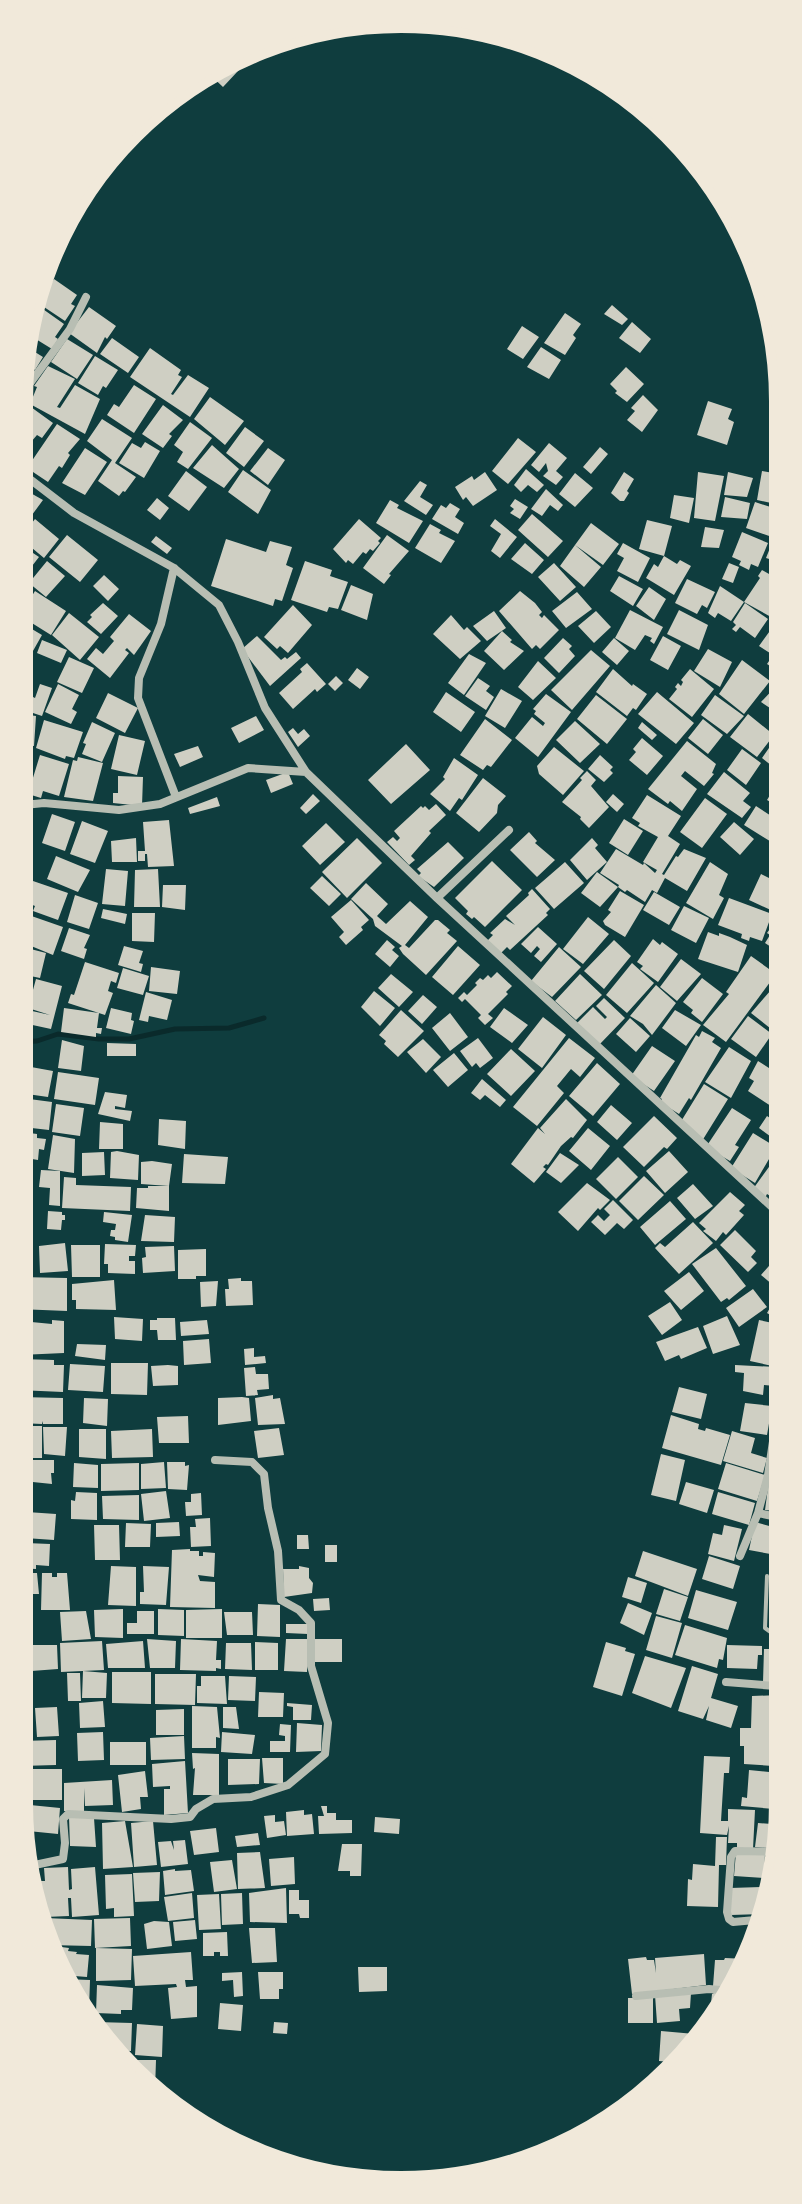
<svg xmlns="http://www.w3.org/2000/svg" width="802" height="2204" font-family="'PT Serif',serif">
<style>
.lines{fill:none;stroke-linecap:round;stroke-linejoin:round}
.stream{stroke:#0a2a2b;stroke-width:5}
.building{fill:#cfcfc3}
.path{stroke:#f1e9da;stroke-width:3}
.service{stroke:#b8beb3;stroke-width:4}
.minor{stroke:#b8beb3;stroke-width:8}
.rim{fill:none;stroke:#f1e9da;stroke-width:10}
</style>
<rect width="100%" height="100%" fill="#0f3d3e"/>
<g class="lines">
<!-- stream -->
<path class="stream" d="M 14,1042 L 37,1041 L 58,1034 L 99,1039 L 129,1039 L 175,1029 L 229,1028 L 264,1018"/>
</g>
<!-- building -->
<path class="building" d="M 249,52 L 253,55 L 223,87 L 204,69 Z
M 41,272 L 46,276 L 40,284 L 46,291 L 54,279 L 77,295 L 71,304 L 75,306 L 65,321 L 38,303 L 44,293 L 41,291 L 35,300 L 29,296 Z
M 612,305 L 628,319 L 622,325 L 604,314 Z
M 40,307 L 64,324 L 55,337 L 58,339 L 52,349 L 26,333 Z
M 89,307 L 116,326 L 107,339 L 105,337 L 97,353 L 69,333 Z
M 565,313 L 581,324 L 573,335 L 576,338 L 565,355 L 544,343 Z
M 632,322 L 651,339 L 640,353 L 619,338 Z
M 522,326 L 539,337 L 523,359 L 507,349 Z
M 112,338 L 139,357 L 128,373 L 100,354 Z
M 67,339 L 93,355 L 77,379 L 51,362 Z
M 22,344 L 43,357 L 35,370 L 32,368 L 30,370 L 19,363 Z
M 541,347 L 561,360 L 549,379 L 527,367 Z
M 150,348 L 181,370 L 178,375 L 182,377 L 171,394 L 173,395 L 188,375 L 209,388 L 190,417 L 130,377 Z
M 95,356 L 118,370 L 106,388 L 103,386 L 98,395 L 78,383 Z
M 48,366 L 75,379 L 57,407 L 60,408 L 75,385 L 100,399 L 85,434 L 30,404 L 37,387 L 34,386 Z
M 626,367 L 644,384 L 627,402 L 615,393 L 617,391 L 610,384 Z
M 134,385 L 156,399 L 134,433 L 107,415 L 114,404 L 119,407 Z
M 643,395 L 658,410 L 642,432 L 627,420 L 635,411 L 631,408 Z
M 210,397 L 244,421 L 225,445 L 194,419 Z
M 708,401 L 732,409 L 728,419 L 734,422 L 727,445 L 697,435 Z
M 24,402 L 53,423 L 42,438 L 37,435 L 19,456 L 14,453 L 14,418 Z
M 163,405 L 183,420 L 169,434 L 172,436 L 163,448 L 142,434 Z
M 102,419 L 132,438 L 115,463 L 136,477 L 125,492 L 123,491 L 119,496 L 98,481 L 112,460 L 87,441 Z
M 190,422 L 212,438 L 188,469 L 177,462 L 183,452 L 174,445 Z
M 57,424 L 80,439 L 68,453 L 70,455 L 62,468 L 59,466 L 48,482 L 27,468 Z
M 245,427 L 264,441 L 244,467 L 226,453 Z
M 518,438 L 536,452 L 508,484 L 492,471 Z
M 145,442 L 160,451 L 144,478 L 119,463 L 132,443 L 141,448 Z
M 549,443 L 567,458 L 556,471 L 563,477 L 556,485 L 543,476 L 548,471 L 546,463 L 539,472 L 531,465 Z
M 212,445 L 239,469 L 224,488 L 193,468 Z
M 779,445 L 785,447 L 785,472 L 773,469 Z
M 600,447 L 608,454 L 591,474 L 583,467 Z
M 85,448 L 107,462 L 85,495 L 62,483 Z
M 268,448 L 285,460 L 268,485 L 250,471 Z
M 526,469 L 544,485 L 537,492 L 528,485 L 521,492 L 514,485 Z
M 243,470 L 271,490 L 258,514 L 228,492 Z
M 186,471 L 207,487 L 189,511 L 168,496 Z
M 762,471 L 785,475 L 785,506 L 757,500 Z
M 485,472 L 497,490 L 473,506 L 466,497 L 463,500 L 455,487 L 472,476 L 474,480 Z
M 624,472 L 634,479 L 627,491 L 629,493 L 624,501 L 620,501 L 611,493 Z
M 698,472 L 724,476 L 715,521 L 694,518 Z
M 728,472 L 753,478 L 747,497 L 724,495 Z
M 575,473 L 593,488 L 575,507 L 559,494 Z
M 420,481 L 427,485 L 420,497 L 433,505 L 426,515 L 404,501 Z
M 18,486 L 43,500 L 18,534 L 14,531 L 14,492 Z
M 546,489 L 563,505 L 558,511 L 550,505 L 542,516 L 531,509 Z
M 674,495 L 694,498 L 689,523 L 670,518 Z
M 725,497 L 750,503 L 747,519 L 721,517 Z
M 157,498 L 169,508 L 160,520 L 147,510 Z
M 515,499 L 528,507 L 520,519 L 510,513 L 514,509 L 510,506 Z
M 390,500 L 399,505 L 397,508 L 423,521 L 409,543 L 376,523 Z
M 755,502 L 783,511 L 775,538 L 746,528 Z
M 450,503 L 460,509 L 455,517 L 464,523 L 458,534 L 432,519 L 441,505 L 446,508 Z
M 532,514 L 563,541 L 548,557 L 518,530 Z
M 35,519 L 59,539 L 44,558 L 20,538 Z
M 359,519 L 381,538 L 378,541 L 380,543 L 373,551 L 370,549 L 366,554 L 363,552 L 353,564 L 348,560 L 346,563 L 333,549 Z
M 495,519 L 517,537 L 500,558 L 491,551 L 501,534 L 490,526 Z
M 647,520 L 672,526 L 664,556 L 639,549 Z
M 591,523 L 619,544 L 603,565 L 575,545 Z
M 430,524 L 441,530 L 439,533 L 455,541 L 441,563 L 415,548 Z
M 705,527 L 724,530 L 719,548 L 701,547 Z
M 742,532 L 768,543 L 758,567 L 751,564 L 749,570 L 739,565 L 741,561 L 732,557 Z
M 67,535 L 98,560 L 80,582 L 49,557 Z
M 387,535 L 409,551 L 389,574 L 391,575 L 384,584 L 363,568 Z
M 156,536 L 172,548 L 167,554 L 151,542 Z
M 774,538 L 785,543 L 785,564 L 766,558 Z
M 226,539 L 266,552 L 270,541 L 292,547 L 286,565 L 293,568 L 282,601 L 275,599 L 273,606 L 211,586 Z
M 18,543 L 39,557 L 22,579 L 14,574 L 14,549 Z
M 525,543 L 544,560 L 532,574 L 511,559 Z
M 623,543 L 650,558 L 638,582 L 617,571 L 624,558 L 617,554 Z
M 575,545 L 601,567 L 584,587 L 560,566 Z
M 664,556 L 677,564 L 680,560 L 691,566 L 674,595 L 646,578 L 654,564 L 658,567 Z
M 47,561 L 65,576 L 46,597 L 29,583 Z
M 305,561 L 332,570 L 330,576 L 348,582 L 338,609 L 329,607 L 327,612 L 291,600 Z
M 554,563 L 576,587 L 560,601 L 538,577 Z
M 729,563 L 739,567 L 733,583 L 722,579 Z
M 762,570 L 785,583 L 785,594 L 771,617 L 744,602 L 760,578 L 758,576 Z
M 104,575 L 119,589 L 108,601 L 93,586 Z
M 619,576 L 643,589 L 633,606 L 610,591 Z
M 14,577 L 31,587 L 26,597 L 30,599 L 35,591 L 66,611 L 51,635 L 19,615 L 25,604 L 16,618 L 14,617 Z
M 687,579 L 715,592 L 707,608 L 702,605 L 697,614 L 675,603 Z
M 351,585 L 373,594 L 367,620 L 341,610 Z
M 720,586 L 744,602 L 731,621 L 718,613 L 715,618 L 708,613 Z
M 649,587 L 666,599 L 654,620 L 636,606 Z
M 520,591 L 535,603 L 542,612 L 539,615 L 542,618 L 544,615 L 559,630 L 540,649 L 536,645 L 532,649 L 499,611 Z
M 577,592 L 592,609 L 566,628 L 552,611 Z
M 103,603 L 118,616 L 101,634 L 87,622 L 92,617 L 90,615 Z
M 745,603 L 768,619 L 755,638 L 740,627 L 736,632 L 732,629 L 736,625 L 733,622 Z
M 293,605 L 312,625 L 288,653 L 280,646 L 277,649 L 264,637 Z
M 630,610 L 663,627 L 654,644 L 650,641 L 652,638 L 645,635 L 635,650 L 615,638 Z
M 679,610 L 708,625 L 699,650 L 667,634 Z
M 494,611 L 506,628 L 487,641 L 473,626 Z
M 596,611 L 611,627 L 594,643 L 578,626 Z
M 69,613 L 99,637 L 80,660 L 52,635 Z
M 129,614 L 151,631 L 134,655 L 127,648 L 125,650 L 129,653 L 110,678 L 87,659 L 96,648 L 103,654 L 114,641 L 110,637 Z
M 451,615 L 464,630 L 467,627 L 481,641 L 460,659 L 433,634 Z
M 20,622 L 42,635 L 29,658 L 14,650 L 14,632 Z
M 772,628 L 785,635 L 785,663 L 779,672 L 767,664 L 773,655 L 759,646 Z
M 502,631 L 512,640 L 510,642 L 524,651 L 504,670 L 484,651 Z
M 257,636 L 281,660 L 285,657 L 287,659 L 296,652 L 301,658 L 270,686 L 242,649 Z
M 663,636 L 681,646 L 668,670 L 650,660 Z
M 563,638 L 572,646 L 569,649 L 575,656 L 559,673 L 544,658 Z
M 614,638 L 629,651 L 617,665 L 602,652 Z
M 42,640 L 67,650 L 61,663 L 37,653 Z
M 708,649 L 732,662 L 720,687 L 694,671 Z
M 591,650 L 610,666 L 572,710 L 551,690 Z
M 469,654 L 486,663 L 464,695 L 448,683 Z
M 14,657 L 27,662 L 14,685 Z
M 69,657 L 94,668 L 82,693 L 57,682 Z
M 742,660 L 770,681 L 744,714 L 719,694 Z
M 538,661 L 556,678 L 533,700 L 518,687 Z
M 307,663 L 326,684 L 317,692 L 315,689 L 293,709 L 279,693 L 302,672 L 300,669 Z
M 357,668 L 369,677 L 360,689 L 348,680 Z
M 613,669 L 632,686 L 633,684 L 647,694 L 636,710 L 633,708 L 627,716 L 596,692 Z
M 690,669 L 714,689 L 692,717 L 669,699 L 677,689 L 675,687 L 678,683 L 681,686 L 683,682 L 681,680 Z
M 336,676 L 343,683 L 335,691 L 328,684 Z
M 478,678 L 490,686 L 486,691 L 494,697 L 486,710 L 465,696 Z
M 779,683 L 785,689 L 785,718 L 761,702 Z
M 40,684 L 52,688 L 42,716 L 30,712 L 33,703 L 29,701 L 31,696 L 35,698 Z
M 58,684 L 79,695 L 72,709 L 77,712 L 71,724 L 45,712 Z
M 501,689 L 522,701 L 505,728 L 485,716 Z
M 446,692 L 475,712 L 461,732 L 433,712 Z
M 657,692 L 694,723 L 676,744 L 638,714 Z
M 108,693 L 138,708 L 125,733 L 96,718 Z
M 546,694 L 571,712 L 538,757 L 515,738 L 532,717 L 543,726 L 545,723 L 534,714 L 536,711 L 533,709 Z
M 596,695 L 627,719 L 607,744 L 577,719 Z
M 715,695 L 744,716 L 727,734 L 701,715 Z
M 14,713 L 36,716 L 34,746 L 14,744 Z
M 748,714 L 774,735 L 757,757 L 730,737 Z
M 256,716 L 264,730 L 239,743 L 231,728 Z
M 485,719 L 512,740 L 491,767 L 487,765 L 483,770 L 460,755 Z
M 703,719 L 723,735 L 708,754 L 688,738 Z
M 44,720 L 83,732 L 74,758 L 66,756 L 65,759 L 36,748 Z
M 575,721 L 600,744 L 580,763 L 556,740 Z
M 92,722 L 115,733 L 102,762 L 82,754 L 86,744 L 83,743 Z
M 642,722 L 657,735 L 652,740 L 638,728 Z
M 785,725 L 786,770 L 782,774 L 762,758 Z
M 293,728 L 298,734 L 304,729 L 310,736 L 298,747 L 288,732 Z
M 119,735 L 145,741 L 137,775 L 111,769 Z
M 642,738 L 663,756 L 647,775 L 629,760 L 636,752 L 633,749 Z
M 687,741 L 716,764 L 712,773 L 714,774 L 704,786 L 685,771 L 681,776 L 697,789 L 682,811 L 670,801 L 668,804 L 648,789 Z
M 406,744 L 430,770 L 391,804 L 368,780 Z
M 198,746 L 203,757 L 180,767 L 174,754 Z
M 554,747 L 584,771 L 563,795 L 539,774 L 537,766 Z
M 742,749 L 761,763 L 746,785 L 727,770 Z
M 40,755 L 69,764 L 59,796 L 43,791 L 41,798 L 28,794 Z
M 600,755 L 613,767 L 610,770 L 613,773 L 604,782 L 588,769 Z
M 14,756 L 29,759 L 23,797 L 14,796 Z
M 78,757 L 103,763 L 93,801 L 64,797 L 73,760 L 77,761 Z
M 454,758 L 478,775 L 462,800 L 459,798 L 450,811 L 430,794 L 445,779 L 443,777 Z
M 587,771 L 596,780 L 591,786 L 609,807 L 589,828 L 580,819 L 581,817 L 562,802 L 582,780 L 580,778 Z
M 288,772 L 293,784 L 271,793 L 266,780 Z
M 724,772 L 750,793 L 743,801 L 751,807 L 742,818 L 707,794 Z
M 118,776 L 143,777 L 142,806 L 113,803 L 113,793 L 118,793 Z
M 483,778 L 506,796 L 498,805 L 497,813 L 479,832 L 456,813 Z
M 773,790 L 786,799 L 786,811 L 767,800 Z
M 313,794 L 320,801 L 306,814 L 300,808 Z
M 613,794 L 624,804 L 617,812 L 606,802 Z
M 647,795 L 681,816 L 668,836 L 680,844 L 662,874 L 664,875 L 676,856 L 678,857 L 684,849 L 706,858 L 687,891 L 665,878 L 657,893 L 652,890 L 645,902 L 627,890 L 625,892 L 618,887 L 619,885 L 600,873 L 616,849 L 643,865 L 644,863 L 655,873 L 657,870 L 643,862 L 658,837 L 638,826 L 640,823 L 632,818 Z
M 217,797 L 220,806 L 190,814 L 188,808 Z
M 705,798 L 727,814 L 702,848 L 680,832 Z
M 436,804 L 446,815 L 429,831 L 431,833 L 411,856 L 415,860 L 409,865 L 387,842 L 393,837 L 397,841 L 400,838 L 394,831 L 421,806 L 423,808 L 425,806 L 429,810 Z
M 756,806 L 785,825 L 773,843 L 744,825 Z
M 52,814 L 75,822 L 65,851 L 42,843 Z
M 624,819 L 643,831 L 628,855 L 609,843 Z
M 169,820 L 174,866 L 148,867 L 147,854 L 145,854 L 145,861 L 138,861 L 138,851 L 145,851 L 143,822 Z
M 82,821 L 108,831 L 95,863 L 70,854 Z
M 734,822 L 754,839 L 740,855 L 720,837 Z
M 326,823 L 345,842 L 320,865 L 302,846 Z
M 529,832 L 537,841 L 535,843 L 555,860 L 537,877 L 510,850 Z
M 136,838 L 137,862 L 112,862 L 111,841 Z
M 357,838 L 382,863 L 347,898 L 322,872 Z
M 592,838 L 598,845 L 595,848 L 607,862 L 587,880 L 570,860 Z
M 448,842 L 464,858 L 434,887 L 418,876 L 421,873 L 417,869 Z
M 56,856 L 90,870 L 78,892 L 47,879 Z
M 492,861 L 522,890 L 485,927 L 474,917 L 472,919 L 466,914 L 468,911 L 455,898 Z
M 565,862 L 584,883 L 554,909 L 535,888 Z
M 710,862 L 728,874 L 719,895 L 724,898 L 713,919 L 686,903 Z
M 106,869 L 128,871 L 125,906 L 102,904 Z
M 158,869 L 160,907 L 134,907 L 135,870 Z
M 597,872 L 618,887 L 600,907 L 581,893 Z
M 761,874 L 785,886 L 773,911 L 749,900 Z
M 322,876 L 341,894 L 329,906 L 310,888 Z
M 33,881 L 68,893 L 58,920 L 33,911 L 35,906 L 25,902 Z
M 366,883 L 388,904 L 377,916 L 386,924 L 410,901 L 428,917 L 405,945 L 409,948 L 435,920 L 438,920 L 450,930 L 447,933 L 457,941 L 426,975 L 403,954 L 399,948 L 402,946 L 375,926 L 373,919 L 351,899 Z
M 163,885 L 186,885 L 185,910 L 162,907 Z
M 532,889 L 550,909 L 546,913 L 548,915 L 510,950 L 507,947 L 500,954 L 487,941 L 493,935 L 490,933 L 505,919 L 515,925 L 506,916 L 529,895 L 528,893 Z
M 620,891 L 644,905 L 625,937 L 605,925 L 603,921 L 611,912 L 608,910 Z
M 654,892 L 680,907 L 669,925 L 643,910 Z
M 75,895 L 98,903 L 89,929 L 67,922 Z
M 786,895 L 786,918 L 776,911 Z
M 729,898 L 772,914 L 762,941 L 750,937 L 749,941 L 741,938 L 742,934 L 718,925 Z
M 351,900 L 369,920 L 361,927 L 363,930 L 346,945 L 339,937 L 344,932 L 331,917 Z
M 684,906 L 709,918 L 696,943 L 671,930 Z
M 103,909 L 127,914 L 125,924 L 101,918 Z
M 20,912 L 63,927 L 53,955 L 14,939 L 14,929 Z
M 132,913 L 155,913 L 154,942 L 132,941 Z
M 588,917 L 609,934 L 583,964 L 563,949 Z
M 774,923 L 786,930 L 786,953 L 780,961 L 773,956 L 777,951 L 765,943 L 770,935 L 767,933 Z
M 538,927 L 557,944 L 541,962 L 534,956 L 540,949 L 537,946 L 531,953 L 521,944 Z
M 69,928 L 90,935 L 84,948 L 87,949 L 84,959 L 61,951 Z
M 708,932 L 719,936 L 719,933 L 730,937 L 747,945 L 738,972 L 698,959 Z
M 653,939 L 660,945 L 662,942 L 678,954 L 658,982 L 640,969 L 643,966 L 637,962 Z
M 387,940 L 395,947 L 392,950 L 399,956 L 390,967 L 375,954 Z
M 614,940 L 631,956 L 604,989 L 584,971 Z
M 124,946 L 143,951 L 139,963 L 143,964 L 141,972 L 118,965 Z
M 458,946 L 480,965 L 453,995 L 432,977 Z
M 23,947 L 46,953 L 40,978 L 16,973 Z
M 559,947 L 581,967 L 552,997 L 531,981 Z
M 751,956 L 776,974 L 726,1042 L 703,1025 L 729,994 L 726,992 Z
M 681,959 L 701,974 L 677,1001 L 660,987 Z
M 85,962 L 119,973 L 116,983 L 111,981 L 108,991 L 113,993 L 105,1015 L 68,1003 L 71,994 L 74,995 Z
M 632,963 L 654,983 L 627,1013 L 606,995 Z
M 151,967 L 180,971 L 177,994 L 149,991 Z
M 123,968 L 149,976 L 143,995 L 117,988 Z
M 497,972 L 512,986 L 506,992 L 508,994 L 488,1014 L 493,1018 L 485,1025 L 478,1018 L 481,1015 L 465,999 L 462,1002 L 458,998 L 464,992 L 467,995 L 477,985 L 475,983 L 480,978 L 483,980 L 488,975 L 491,978 Z
M 391,974 L 413,992 L 399,1007 L 378,988 Z
M 580,974 L 602,995 L 576,1020 L 555,1001 Z
M 702,978 L 723,994 L 702,1022 L 691,1013 L 693,1010 L 683,1002 Z
M 36,979 L 62,986 L 51,1029 L 14,1021 L 14,1007 L 50,1015 L 28,1008 Z
M 778,982 L 786,989 L 786,1021 L 775,1032 L 751,1013 Z
M 656,985 L 676,1003 L 652,1035 L 643,1024 L 630,1016 Z
M 374,991 L 395,1008 L 380,1026 L 361,1007 Z
M 146,992 L 172,1000 L 167,1020 L 149,1016 L 148,1022 L 139,1020 Z
M 423,995 L 437,1007 L 422,1024 L 408,1011 Z
M 604,998 L 625,1018 L 599,1045 L 577,1023 L 593,1007 L 605,1019 L 607,1017 L 596,1006 Z
M 64,1008 L 99,1013 L 97,1028 L 102,1028 L 101,1034 L 96,1033 L 96,1037 L 61,1032 Z
M 111,1008 L 132,1013 L 131,1020 L 134,1021 L 131,1034 L 106,1028 Z
M 504,1008 L 528,1025 L 512,1043 L 490,1027 Z
M 401,1010 L 424,1031 L 398,1057 L 384,1044 L 386,1041 L 379,1035 Z
M 675,1010 L 701,1025 L 686,1046 L 662,1028 Z
M 450,1013 L 468,1037 L 450,1051 L 432,1028 Z
M 748,1016 L 772,1034 L 756,1057 L 731,1039 Z
M 543,1017 L 566,1035 L 542,1068 L 518,1049 Z
M 630,1018 L 650,1036 L 636,1052 L 616,1034 Z
M 702,1031 L 715,1038 L 712,1042 L 721,1048 L 691,1100 L 689,1098 L 679,1114 L 660,1102 L 662,1099 L 660,1098 L 696,1035 L 699,1037 Z
M 478,1038 L 493,1058 L 480,1068 L 476,1063 L 472,1067 L 460,1051 Z
M 569,1038 L 595,1058 L 580,1077 L 571,1069 L 557,1086 L 564,1093 L 537,1126 L 513,1107 Z
M 423,1039 L 441,1057 L 426,1073 L 407,1052 Z
M 62,1040 L 84,1046 L 81,1071 L 58,1068 Z
M 107,1043 L 136,1044 L 136,1056 L 107,1056 Z
M 652,1046 L 675,1061 L 654,1091 L 631,1076 Z
M 729,1047 L 751,1061 L 731,1098 L 705,1082 Z
M 511,1049 L 535,1071 L 511,1096 L 487,1074 Z
M 454,1053 L 468,1070 L 448,1087 L 433,1070 Z
M 758,1061 L 786,1079 L 786,1088 L 774,1108 L 748,1091 L 754,1081 L 749,1078 Z
M 597,1063 L 620,1084 L 593,1116 L 569,1096 Z
M 20,1065 L 53,1071 L 48,1097 L 27,1094 L 29,1080 L 17,1078 Z
M 58,1072 L 99,1078 L 95,1105 L 54,1099 Z
M 482,1079 L 506,1100 L 500,1107 L 485,1095 L 480,1100 L 471,1093 Z
M 704,1084 L 728,1099 L 702,1141 L 680,1123 Z
M 105,1092 L 127,1095 L 125,1108 L 115,1106 L 115,1109 L 132,1111 L 130,1121 L 98,1114 Z
M 14,1097 L 52,1102 L 49,1130 L 14,1126 Z
M 566,1099 L 587,1120 L 573,1138 L 571,1137 L 561,1146 L 548,1165 L 546,1164 L 543,1167 L 546,1169 L 534,1183 L 511,1164 L 538,1128 L 545,1134 L 540,1128 Z
M 56,1104 L 84,1108 L 80,1136 L 52,1132 Z
M 611,1105 L 632,1123 L 617,1140 L 597,1122 Z
M 786,1107 L 786,1148 L 759,1128 L 767,1116 L 776,1122 Z
M 732,1108 L 751,1120 L 735,1145 L 739,1147 L 730,1161 L 706,1147 Z
M 654,1116 L 677,1138 L 667,1149 L 664,1147 L 644,1167 L 623,1147 Z
M 159,1119 L 186,1121 L 185,1149 L 158,1145 Z
M 100,1122 L 123,1124 L 123,1149 L 99,1149 Z
M 588,1128 L 610,1146 L 591,1170 L 569,1151 Z
M 22,1132 L 37,1134 L 37,1138 L 46,1139 L 44,1150 L 39,1149 L 38,1160 L 26,1158 L 27,1153 L 19,1152 Z
M 753,1133 L 776,1147 L 755,1183 L 731,1168 Z
M 53,1135 L 75,1139 L 74,1173 L 48,1169 Z
M 782,1149 L 786,1151 L 787,1189 L 778,1201 L 767,1194 L 765,1198 L 753,1189 Z
M 117,1151 L 139,1155 L 138,1180 L 110,1178 L 111,1152 Z
M 669,1151 L 688,1172 L 665,1193 L 646,1171 Z
M 104,1152 L 105,1175 L 82,1176 L 82,1153 Z
M 560,1153 L 579,1165 L 561,1183 L 546,1172 Z
M 184,1154 L 228,1157 L 225,1184 L 182,1183 Z
M 618,1157 L 638,1177 L 616,1199 L 596,1179 Z
M 152,1161 L 172,1164 L 169,1186 L 141,1184 L 141,1162 Z
M 41,1170 L 60,1171 L 60,1206 L 49,1205 L 50,1188 L 39,1187 Z
M 644,1176 L 664,1195 L 638,1220 L 619,1201 Z
M 64,1177 L 76,1178 L 76,1185 L 131,1187 L 130,1211 L 62,1208 Z
M 587,1183 L 610,1200 L 600,1210 L 598,1208 L 578,1231 L 558,1212 Z
M 693,1184 L 713,1206 L 695,1219 L 677,1198 Z
M 148,1186 L 169,1186 L 169,1211 L 136,1208 L 137,1188 L 148,1188 Z
M 14,1192 L 19,1192 L 18,1206 L 32,1208 L 31,1214 L 14,1211 Z
M 730,1192 L 745,1205 L 739,1211 L 744,1215 L 726,1235 L 723,1232 L 716,1241 L 703,1231 L 706,1229 L 699,1223 Z
M 613,1200 L 633,1220 L 624,1229 L 617,1223 L 605,1235 L 591,1222 L 598,1215 L 604,1221 L 610,1215 L 604,1209 Z
M 670,1201 L 686,1219 L 655,1245 L 640,1227 Z
M 48,1211 L 62,1212 L 62,1215 L 65,1215 L 65,1220 L 62,1220 L 61,1230 L 47,1229 Z
M 104,1212 L 132,1215 L 128,1242 L 115,1240 L 115,1237 L 110,1236 L 111,1230 L 115,1230 L 116,1224 L 103,1222 Z
M 145,1215 L 175,1217 L 174,1242 L 141,1241 Z
M 693,1222 L 713,1243 L 679,1274 L 655,1248 L 660,1243 L 665,1247 Z
M 735,1230 L 756,1251 L 751,1257 L 757,1263 L 748,1272 L 720,1245 Z
M 65,1243 L 68,1271 L 40,1273 L 39,1246 Z
M 105,1244 L 136,1245 L 135,1256 L 129,1256 L 129,1261 L 135,1261 L 135,1274 L 108,1273 L 108,1264 L 104,1264 Z
M 71,1245 L 100,1245 L 100,1277 L 72,1277 Z
M 174,1246 L 175,1271 L 143,1273 L 142,1258 L 146,1257 L 145,1247 Z
M 716,1248 L 746,1286 L 729,1300 L 727,1298 L 721,1302 L 692,1264 Z
M 206,1249 L 206,1276 L 196,1276 L 196,1279 L 178,1279 L 178,1250 Z
M 776,1258 L 787,1267 L 787,1286 L 781,1292 L 761,1275 Z
M 689,1272 L 704,1291 L 681,1310 L 664,1291 Z
M 19,1277 L 67,1278 L 67,1311 L 18,1309 Z
M 241,1278 L 241,1281 L 252,1281 L 253,1305 L 226,1306 L 225,1289 L 229,1289 L 228,1279 Z
M 114,1280 L 116,1310 L 76,1309 L 76,1300 L 72,1300 L 72,1284 Z
M 218,1281 L 216,1306 L 201,1307 L 200,1282 Z
M 753,1289 L 767,1307 L 739,1327 L 726,1308 Z
M 779,1292 L 787,1297 L 787,1325 L 767,1313 Z
M 670,1302 L 682,1320 L 662,1335 L 648,1316 Z
M 727,1316 L 740,1345 L 713,1354 L 703,1326 Z
M 114,1317 L 143,1319 L 142,1341 L 115,1339 Z
M 157,1318 L 175,1318 L 176,1340 L 158,1340 L 157,1330 L 150,1330 L 150,1320 L 157,1320 Z
M 52,1320 L 64,1321 L 64,1353 L 20,1355 L 21,1321 L 52,1324 Z
M 207,1320 L 209,1334 L 181,1336 L 180,1322 Z
M 759,1320 L 787,1326 L 781,1368 L 777,1367 L 775,1386 L 764,1385 L 763,1395 L 743,1391 L 744,1373 L 735,1372 L 735,1365 L 777,1367 L 750,1361 Z
M 698,1327 L 707,1348 L 681,1359 L 679,1355 L 665,1361 L 656,1342 Z
M 209,1339 L 211,1363 L 184,1365 L 183,1341 Z
M 77,1344 L 106,1345 L 105,1360 L 75,1356 Z
M 254,1348 L 254,1357 L 265,1356 L 266,1363 L 245,1365 L 244,1349 Z
M 19,1359 L 54,1360 L 54,1365 L 64,1365 L 63,1392 L 18,1390 Z
M 111,1363 L 148,1363 L 147,1395 L 111,1394 Z
M 70,1364 L 105,1366 L 103,1392 L 68,1390 Z
M 168,1365 L 178,1366 L 178,1385 L 153,1386 L 151,1366 Z
M 255,1367 L 256,1374 L 268,1374 L 269,1389 L 257,1390 L 258,1395 L 246,1396 L 244,1368 Z
M 679,1387 L 707,1394 L 701,1419 L 672,1412 Z
M 273,1395 L 273,1399 L 280,1398 L 285,1424 L 258,1425 L 255,1398 Z
M 20,1397 L 63,1398 L 63,1424 L 43,1424 L 43,1421 L 42,1424 L 20,1423 Z
M 242,1397 L 249,1398 L 251,1421 L 218,1425 L 218,1398 Z
M 84,1398 L 108,1399 L 107,1426 L 83,1423 Z
M 745,1403 L 772,1406 L 767,1435 L 740,1431 Z
M 781,1404 L 787,1406 L 787,1433 L 776,1430 Z
M 671,1415 L 699,1424 L 698,1429 L 705,1431 L 706,1428 L 730,1435 L 721,1465 L 662,1448 Z
M 188,1416 L 189,1443 L 159,1443 L 157,1417 Z
M 18,1426 L 42,1426 L 42,1458 L 18,1458 L 19,1486 L 14,1486 L 14,1439 L 18,1439 Z
M 43,1427 L 67,1427 L 65,1456 L 44,1454 Z
M 279,1428 L 284,1455 L 258,1458 L 254,1431 Z
M 79,1429 L 106,1429 L 106,1459 L 79,1457 Z
M 152,1429 L 153,1457 L 112,1458 L 111,1431 Z
M 732,1431 L 755,1438 L 751,1453 L 767,1458 L 763,1473 L 723,1461 Z
M 775,1439 L 787,1440 L 787,1474 L 771,1472 Z
M 661,1454 L 685,1460 L 676,1501 L 651,1495 Z
M 23,1460 L 54,1460 L 54,1473 L 51,1473 L 52,1484 L 23,1481 Z
M 164,1462 L 166,1488 L 141,1489 L 141,1464 Z
M 167,1462 L 185,1462 L 185,1466 L 189,1465 L 187,1490 L 168,1489 Z
M 74,1463 L 98,1465 L 98,1488 L 73,1487 Z
M 139,1463 L 139,1490 L 101,1491 L 101,1464 Z
M 726,1463 L 765,1475 L 757,1501 L 718,1489 Z
M 769,1480 L 787,1483 L 787,1512 L 765,1510 Z
M 686,1482 L 714,1490 L 707,1513 L 679,1504 Z
M 14,1488 L 22,1488 L 21,1538 L 14,1537 Z
M 166,1491 L 170,1518 L 144,1521 L 141,1494 Z
M 76,1492 L 97,1493 L 97,1520 L 71,1519 L 71,1500 L 75,1501 Z
M 718,1492 L 755,1503 L 749,1525 L 712,1514 Z
M 201,1493 L 202,1515 L 186,1516 L 185,1502 L 191,1502 L 191,1494 Z
M 139,1495 L 139,1520 L 103,1519 L 102,1496 Z
M 27,1512 L 56,1514 L 54,1540 L 25,1538 Z
M 210,1518 L 211,1546 L 191,1547 L 190,1527 L 196,1527 L 195,1519 Z
M 179,1522 L 180,1536 L 156,1537 L 156,1523 Z
M 755,1522 L 787,1531 L 787,1557 L 749,1550 Z
M 126,1523 L 151,1524 L 150,1547 L 125,1547 Z
M 94,1525 L 119,1525 L 120,1560 L 95,1560 Z
M 724,1525 L 742,1529 L 734,1561 L 708,1554 L 713,1533 L 722,1535 Z
M 297,1535 L 308,1535 L 309,1549 L 297,1549 Z
M 26,1543 L 50,1544 L 49,1566 L 36,1565 L 36,1569 L 14,1568 L 14,1545 L 26,1546 Z
M 325,1545 L 337,1545 L 337,1562 L 325,1562 Z
M 190,1549 L 190,1551 L 199,1551 L 199,1556 L 203,1556 L 203,1552 L 215,1553 L 214,1577 L 198,1575 L 200,1581 L 215,1582 L 215,1608 L 170,1607 L 172,1550 Z
M 643,1551 L 697,1569 L 688,1596 L 635,1576 Z
M 709,1556 L 740,1566 L 733,1589 L 702,1579 Z
M 111,1566 L 136,1567 L 136,1606 L 108,1605 Z
M 143,1566 L 169,1567 L 166,1605 L 140,1604 L 140,1592 L 144,1592 Z
M 299,1566 L 309,1568 L 309,1578 L 313,1583 L 312,1593 L 284,1597 L 283,1569 L 299,1569 Z
M 14,1573 L 37,1573 L 39,1594 L 14,1594 Z
M 42,1573 L 52,1573 L 52,1577 L 57,1577 L 57,1573 L 67,1573 L 70,1610 L 41,1610 Z
M 628,1577 L 647,1583 L 641,1603 L 622,1597 Z
M 786,1587 L 787,1587 L 788,1630 L 779,1628 Z
M 664,1589 L 688,1597 L 680,1621 L 656,1614 Z
M 696,1590 L 737,1602 L 728,1630 L 688,1618 Z
M 329,1598 L 330,1610 L 314,1611 L 313,1599 Z
M 628,1603 L 652,1613 L 644,1635 L 620,1623 Z
M 258,1604 L 280,1605 L 280,1637 L 257,1636 Z
M 123,1609 L 123,1638 L 95,1637 L 94,1610 Z
M 158,1609 L 184,1610 L 184,1636 L 158,1635 Z
M 222,1609 L 222,1638 L 186,1638 L 186,1610 Z
M 86,1611 L 91,1639 L 62,1641 L 60,1612 Z
M 137,1611 L 154,1611 L 154,1634 L 127,1634 L 127,1623 L 137,1623 Z
M 224,1612 L 252,1612 L 253,1635 L 227,1635 Z
M 656,1616 L 682,1623 L 672,1658 L 646,1650 Z
M 286,1624 L 308,1624 L 308,1634 L 286,1633 Z
M 685,1625 L 727,1638 L 723,1660 L 719,1659 L 717,1668 L 675,1655 Z
M 147,1639 L 176,1641 L 175,1668 L 150,1668 Z
M 181,1639 L 217,1641 L 216,1660 L 221,1660 L 221,1669 L 216,1668 L 216,1671 L 180,1670 Z
M 286,1639 L 308,1639 L 307,1672 L 284,1671 Z
M 314,1639 L 342,1639 L 342,1662 L 314,1662 Z
M 102,1641 L 104,1670 L 61,1672 L 60,1643 Z
M 143,1641 L 145,1668 L 108,1668 L 106,1644 Z
M 255,1642 L 278,1643 L 278,1670 L 255,1670 Z
M 606,1642 L 626,1648 L 625,1651 L 635,1654 L 622,1696 L 593,1687 Z
M 226,1643 L 251,1643 L 252,1670 L 225,1669 Z
M 32,1645 L 57,1645 L 58,1669 L 18,1672 L 17,1646 Z
M 727,1645 L 762,1646 L 762,1655 L 758,1655 L 757,1669 L 727,1668 Z
M 771,1645 L 788,1645 L 788,1683 L 763,1682 L 764,1649 L 771,1649 Z
M 645,1656 L 686,1668 L 671,1708 L 632,1693 Z
M 692,1666 L 718,1674 L 711,1698 L 738,1706 L 731,1728 L 706,1720 L 709,1706 L 703,1719 L 678,1711 Z
M 83,1671 L 107,1673 L 106,1698 L 82,1698 Z
M 112,1672 L 151,1672 L 151,1704 L 112,1703 Z
M 67,1673 L 80,1673 L 81,1701 L 68,1701 Z
M 155,1674 L 196,1674 L 195,1705 L 155,1704 Z
M 17,1676 L 30,1676 L 31,1701 L 18,1701 Z
M 201,1676 L 225,1676 L 227,1704 L 197,1703 L 197,1686 L 201,1686 Z
M 229,1676 L 256,1677 L 255,1701 L 228,1700 Z
M 259,1692 L 284,1693 L 283,1717 L 258,1717 Z
M 780,1695 L 788,1695 L 788,1767 L 744,1764 L 744,1746 L 740,1746 L 740,1728 L 751,1728 L 752,1696 Z
M 103,1701 L 105,1727 L 80,1728 L 79,1703 Z
M 287,1703 L 312,1705 L 311,1720 L 293,1720 L 293,1707 L 287,1706 Z
M 192,1706 L 217,1707 L 220,1738 L 216,1737 L 216,1748 L 192,1748 Z
M 57,1707 L 59,1736 L 37,1737 L 35,1708 Z
M 223,1707 L 236,1707 L 239,1729 L 223,1728 Z
M 184,1709 L 184,1735 L 156,1735 L 156,1710 Z
M 297,1723 L 322,1725 L 321,1751 L 296,1752 Z
M 280,1724 L 291,1725 L 290,1752 L 270,1752 L 270,1741 L 285,1741 L 285,1736 L 279,1735 Z
M 103,1732 L 104,1760 L 78,1761 L 77,1733 Z
M 222,1732 L 255,1735 L 252,1754 L 221,1752 Z
M 184,1736 L 185,1759 L 151,1760 L 150,1738 Z
M 56,1740 L 56,1765 L 21,1766 L 21,1741 Z
M 110,1742 L 146,1742 L 146,1765 L 110,1765 Z
M 192,1753 L 219,1754 L 219,1795 L 193,1795 L 195,1768 L 193,1769 Z
M 704,1756 L 730,1757 L 729,1773 L 724,1773 L 721,1821 L 728,1821 L 728,1809 L 755,1810 L 753,1849 L 737,1848 L 737,1843 L 728,1843 L 729,1826 L 727,1835 L 700,1833 Z
M 262,1758 L 283,1758 L 283,1784 L 264,1783 Z
M 228,1759 L 260,1759 L 259,1784 L 228,1785 Z
M 185,1761 L 188,1813 L 164,1815 L 164,1789 L 170,1789 L 170,1786 L 153,1787 L 152,1764 Z
M 21,1769 L 22,1800 L 14,1800 L 14,1770 Z
M 23,1769 L 62,1769 L 62,1800 L 24,1800 Z
M 749,1770 L 788,1774 L 785,1810 L 741,1806 L 742,1797 L 747,1798 Z
M 145,1771 L 148,1797 L 140,1797 L 141,1809 L 122,1812 L 118,1775 Z
M 112,1780 L 113,1805 L 85,1806 L 84,1788 L 84,1811 L 64,1811 L 64,1783 Z
M 14,1801 L 21,1801 L 23,1828 L 18,1828 Z
M 30,1805 L 60,1808 L 58,1834 L 28,1831 Z
M 321,1806 L 327,1806 L 327,1813 L 336,1813 L 336,1820 L 352,1820 L 352,1833 L 319,1834 L 318,1816 L 324,1816 Z
M 304,1810 L 304,1815 L 312,1814 L 314,1834 L 287,1836 L 286,1812 Z
M 275,1815 L 275,1822 L 284,1821 L 286,1835 L 267,1838 L 264,1816 Z
M 69,1817 L 94,1818 L 96,1847 L 70,1846 Z
M 375,1817 L 400,1819 L 399,1834 L 374,1832 Z
M 125,1821 L 133,1867 L 103,1869 L 102,1823 Z
M 153,1821 L 157,1865 L 134,1867 L 131,1823 Z
M 758,1823 L 785,1825 L 784,1836 L 780,1836 L 779,1849 L 755,1847 Z
M 216,1828 L 219,1852 L 194,1855 L 190,1831 Z
M 24,1833 L 27,1859 L 23,1859 L 19,1834 Z
M 258,1833 L 260,1845 L 237,1847 L 235,1836 Z
M 716,1837 L 727,1837 L 726,1865 L 719,1865 L 718,1907 L 687,1906 L 688,1879 L 692,1880 L 693,1864 L 715,1866 Z
M 185,1840 L 188,1864 L 161,1867 L 158,1842 L 171,1841 L 174,1850 L 173,1841 Z
M 342,1844 L 362,1844 L 361,1876 L 350,1876 L 350,1871 L 338,1871 Z
M 260,1852 L 265,1888 L 238,1889 L 237,1853 Z
M 736,1852 L 765,1854 L 764,1878 L 734,1876 Z
M 294,1857 L 295,1884 L 271,1886 L 269,1859 Z
M 232,1860 L 237,1889 L 214,1892 L 210,1862 Z
M 68,1867 L 69,1890 L 72,1889 L 71,1869 L 95,1867 L 99,1915 L 72,1917 L 71,1898 L 68,1898 L 69,1916 L 45,1917 L 44,1899 L 41,1899 L 41,1908 L 31,1908 L 28,1885 L 37,1884 L 38,1896 L 42,1896 L 41,1881 L 45,1881 L 44,1868 Z
M 175,1869 L 175,1871 L 191,1870 L 194,1891 L 165,1895 L 163,1871 Z
M 160,1872 L 159,1901 L 135,1902 L 133,1873 Z
M 132,1874 L 134,1916 L 114,1917 L 114,1908 L 106,1909 L 105,1875 Z
M 761,1887 L 762,1914 L 731,1915 L 730,1888 Z
M 286,1888 L 287,1923 L 250,1922 L 249,1893 Z
M 289,1890 L 299,1890 L 299,1900 L 309,1900 L 309,1918 L 300,1918 L 299,1914 L 289,1914 Z
M 192,1893 L 194,1918 L 168,1921 L 164,1897 Z
M 242,1893 L 243,1924 L 222,1925 L 221,1894 Z
M 219,1894 L 221,1929 L 199,1930 L 197,1895 Z
M 32,1912 L 42,1913 L 42,1921 L 45,1918 L 92,1920 L 91,1946 L 49,1945 L 49,1940 L 44,1939 L 44,1929 L 42,1929 L 41,1940 L 35,1928 Z
M 130,1918 L 131,1946 L 95,1948 L 94,1919 Z
M 195,1920 L 197,1939 L 175,1941 L 173,1922 Z
M 154,1921 L 169,1922 L 172,1946 L 147,1949 L 144,1924 Z
M 249,1928 L 275,1928 L 277,1962 L 252,1963 Z
M 227,1932 L 228,1956 L 220,1956 L 220,1952 L 214,1952 L 214,1956 L 203,1956 L 203,1933 Z
M 54,1946 L 69,1948 L 68,1951 L 77,1952 L 76,1954 L 89,1955 L 87,1977 L 62,1975 L 53,1959 Z
M 96,1948 L 132,1949 L 131,1980 L 96,1981 Z
M 191,1952 L 193,1980 L 185,1980 L 186,1987 L 197,1986 L 197,2017 L 171,2019 L 168,1988 L 177,1987 L 176,1984 L 135,1986 L 133,1956 Z
M 704,1954 L 706,1985 L 632,1994 L 628,1959 L 646,1957 L 647,1960 L 654,1960 L 656,1973 L 655,1958 Z
M 725,1958 L 747,1959 L 733,1987 L 713,1986 L 715,1960 L 724,1960 Z
M 358,1967 L 387,1967 L 387,1991 L 359,1992 Z
M 242,1972 L 243,1996 L 234,1997 L 233,1980 L 222,1981 L 222,1973 Z
M 258,1972 L 283,1972 L 283,1989 L 279,1989 L 279,1999 L 260,1999 Z
M 64,1979 L 90,1980 L 89,2010 L 82,2010 Z
M 97,1985 L 133,1988 L 132,2010 L 121,2010 L 121,2014 L 96,2013 Z
M 716,1992 L 731,1992 L 715,2024 L 709,2023 L 712,1994 Z
M 691,1993 L 690,2008 L 679,2009 L 680,2021 L 657,2023 L 655,1995 Z
M 628,1998 L 653,1998 L 653,2023 L 628,2023 Z
M 220,2003 L 243,2005 L 241,2031 L 218,2029 Z
M 96,2022 L 132,2023 L 131,2051 L 105,2050 L 96,2034 Z
M 274,2022 L 288,2023 L 287,2034 L 273,2033 Z
M 137,2024 L 163,2026 L 162,2057 L 135,2055 Z
M 661,2031 L 706,2035 L 706,2041 L 682,2063 L 659,2061 Z
M 123,2060 L 156,2060 L 155,2090 L 149,2090 L 123,2068 Z
M 660,2068 L 673,2068 L 660,2083 Z"/>
<g class="lines">
<!-- path -->
<path class="path" d="M 14,827 L 22,818"/>
<!-- service -->
<path class="service" d="M 767,1576 L 765,1628 L 772,1633 L 788,1634"/>
<!-- minor -->
<path class="minor" d="M 14,405 L 70,329 L 86,297
M 14,467 L 74,513 L 174,568 L 219,605 L 238,642 L 265,708 L 306,772
M 174,568 L 161,624 L 139,678 L 138,698 L 176,797
M 14,806 L 44,803 L 119,810 L 160,804 L 248,768 L 306,772 L 437,898 L 787,1221
M 437,898 L 509,830
M 787,1363 L 784,1367 L 768,1475 L 787,1477
M 758,1513 L 768,1475
M 740,1556 L 758,1513 L 787,1519
M 726,1682 L 788,1687
M 25,1867 L 63,1859 L 65,1843 L 63,1819 L 68,1814 L 171,1819 L 190,1817 L 196,1809 L 213,1799 L 251,1797 L 288,1785 L 325,1754 L 328,1723 L 311,1666 L 311,1623 L 299,1610 L 281,1600 L 278,1551 L 268,1508 L 264,1474 L 252,1462 L 215,1460
M 767,1919 L 733,1922 L 729,1919 L 727,1912 L 731,1857 L 735,1851 L 782,1852
M 636,1996 L 709,1989 L 732,1991"/>
</g>
<!-- crop -->
<path d="M0 0H802V2204H0ZM401 28H401A373 373 0 0 1 774 401V1803A373 373 0 0 1 401 2176H401A373 373 0 0 1 28 1803V401A373 373 0 0 1 401 28Z" fill="#f1e9da" fill-rule="evenodd"/>
<path class="rim" d="M401 28H401A373 373 0 0 1 774 401V1803A373 373 0 0 1 401 2176H401A373 373 0 0 1 28 1803V401A373 373 0 0 1 401 28Z"/>
</svg>
